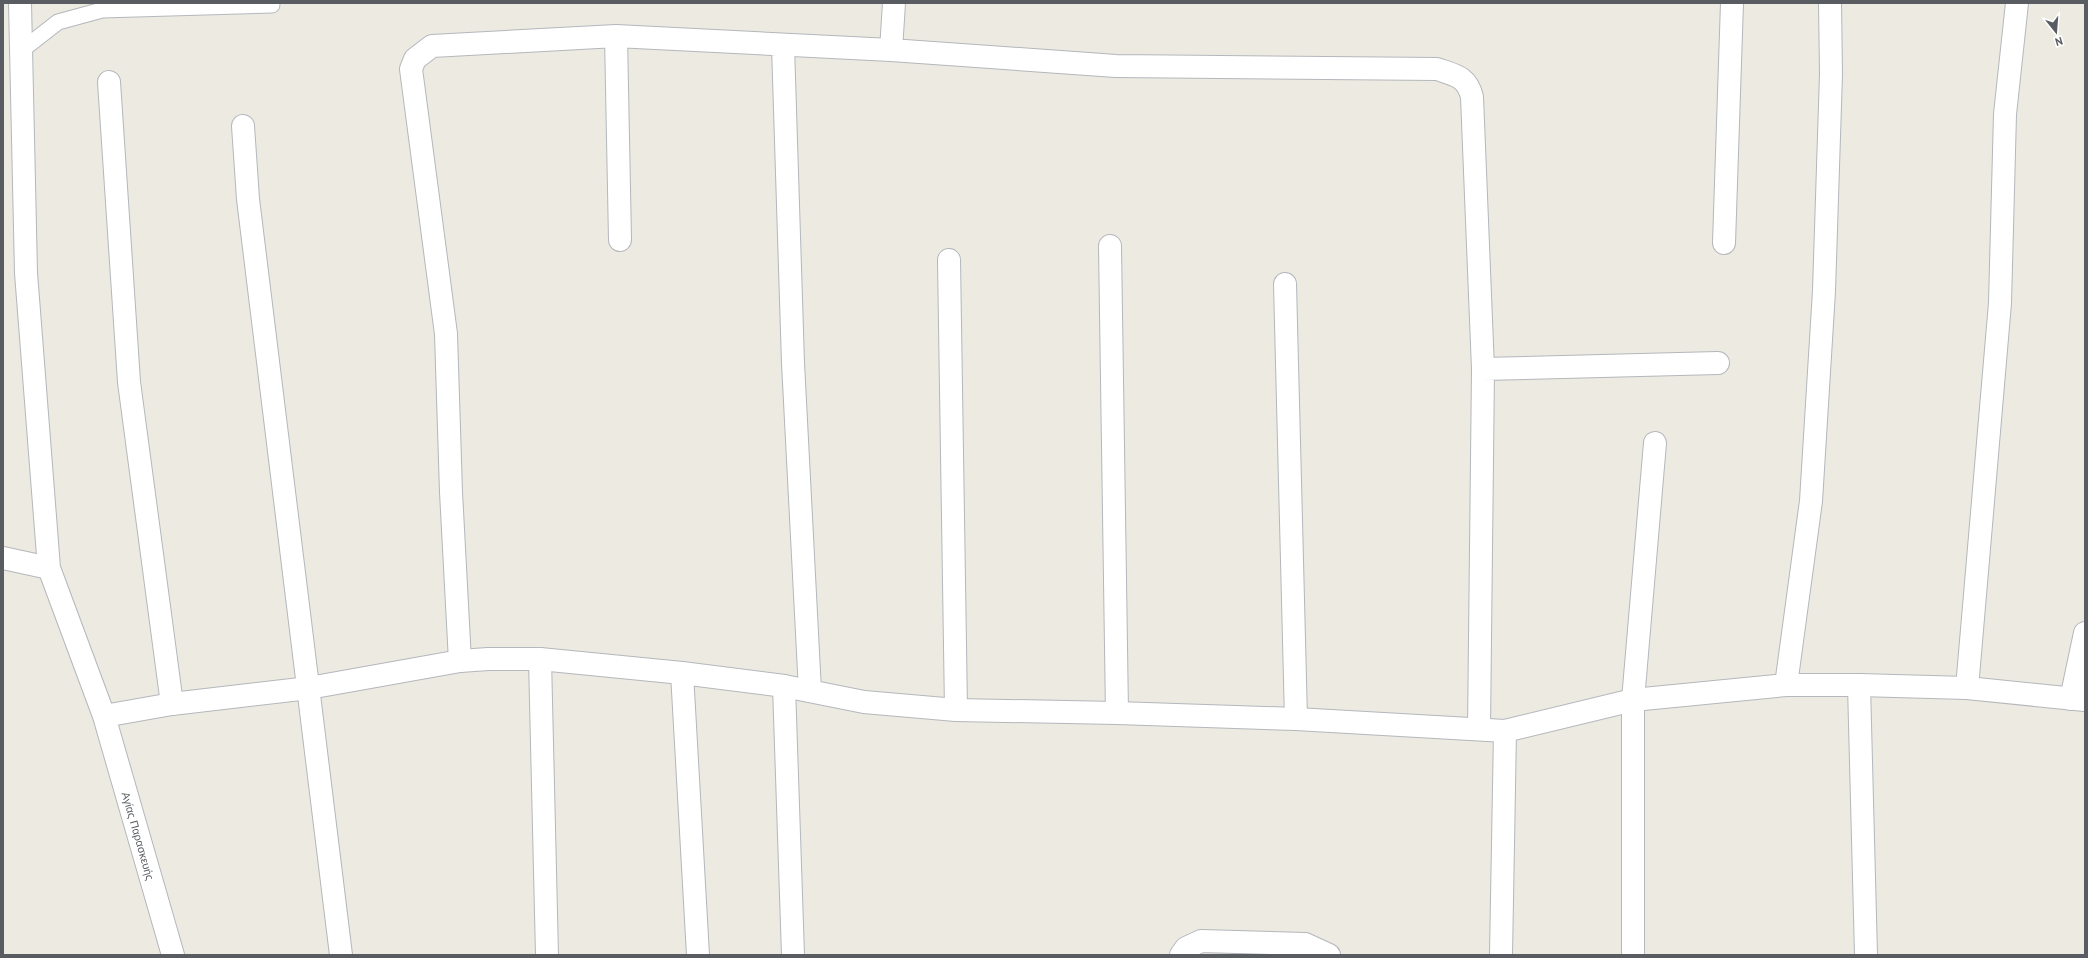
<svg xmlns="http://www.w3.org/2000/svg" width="2088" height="958" font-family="'PT Sans',sans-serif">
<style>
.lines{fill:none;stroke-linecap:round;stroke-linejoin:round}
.service-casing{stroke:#b4b7bc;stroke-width:17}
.minor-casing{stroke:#b4b7bc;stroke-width:24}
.tertiary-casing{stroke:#b4b7bc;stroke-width:24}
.service{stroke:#fff;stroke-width:15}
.minor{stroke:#fff;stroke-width:22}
.tertiary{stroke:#fff;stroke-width:22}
.labels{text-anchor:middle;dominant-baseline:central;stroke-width:3;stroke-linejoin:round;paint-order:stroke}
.street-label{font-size:11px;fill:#595d62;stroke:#fff}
</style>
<rect width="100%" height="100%" fill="#eceae1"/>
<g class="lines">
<defs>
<path id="service" d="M 22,50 L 58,22 L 102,10 L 272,5"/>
<path id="minor" d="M 616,36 L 620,240
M 783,46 L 793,363 L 810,691
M 891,50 L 894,3
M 109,82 L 129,382 L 172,704
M 243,126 L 248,199 L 341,955
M 1724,243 L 1732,3
M 1110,246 L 1117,713
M 949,260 L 956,710
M 1285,284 L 1296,719
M 1483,369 L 1718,363
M 540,659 L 547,955
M 460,661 L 451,492 L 446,334 L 411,69 L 415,59 L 432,46 L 616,36 L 891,50 L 1116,66 L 1437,69 C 1454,75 1467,76 1472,97 L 1483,369 L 1479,729
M 682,673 L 698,955
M 1786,685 L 1811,501 L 1824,291 L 1831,74 L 1830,3
M 1859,685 L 1866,955
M 784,686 L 793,955
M 1967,688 L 2000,303 L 2005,114 L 2017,3
M 2071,699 L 2085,633
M 1181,955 L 1186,948 L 1201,941 L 1305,944 L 1329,955
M 1501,955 L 1505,731
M 1633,955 L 1633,700 L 1655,443"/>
<path id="tertiary" d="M 20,3 L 26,273 L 49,568 L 104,716 L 173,955
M 3,558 L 49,568
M 104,716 L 172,704 L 309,688 L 460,661 L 488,659 L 540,659 L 682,673 L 784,686 L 864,702 L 956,710 L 1117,713 L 1296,719 L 1505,731 L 1633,700 L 1786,685 L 1859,685 L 1967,688 L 2085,700"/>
</defs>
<!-- service casing -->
<use href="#service" class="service-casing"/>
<!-- minor casing -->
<use href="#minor" class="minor-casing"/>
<!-- tertiary casing -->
<use href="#tertiary" class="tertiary-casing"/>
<!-- service -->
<use href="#service" class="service"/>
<!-- minor -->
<use href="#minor" class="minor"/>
<!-- tertiary -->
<use href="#tertiary" class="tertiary"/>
</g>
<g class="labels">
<!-- street labels -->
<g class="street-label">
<text transform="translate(138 836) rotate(74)">Αγίας Παρασκευής</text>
</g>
</g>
<!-- border -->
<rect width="2088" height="958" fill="none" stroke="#595d62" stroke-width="8"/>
<!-- north arrow -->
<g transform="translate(2056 32) rotate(163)" stroke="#ffffff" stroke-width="3" paint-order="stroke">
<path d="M0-3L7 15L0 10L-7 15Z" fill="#595d62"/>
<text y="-6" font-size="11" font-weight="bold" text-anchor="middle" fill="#595d62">N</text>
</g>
</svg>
